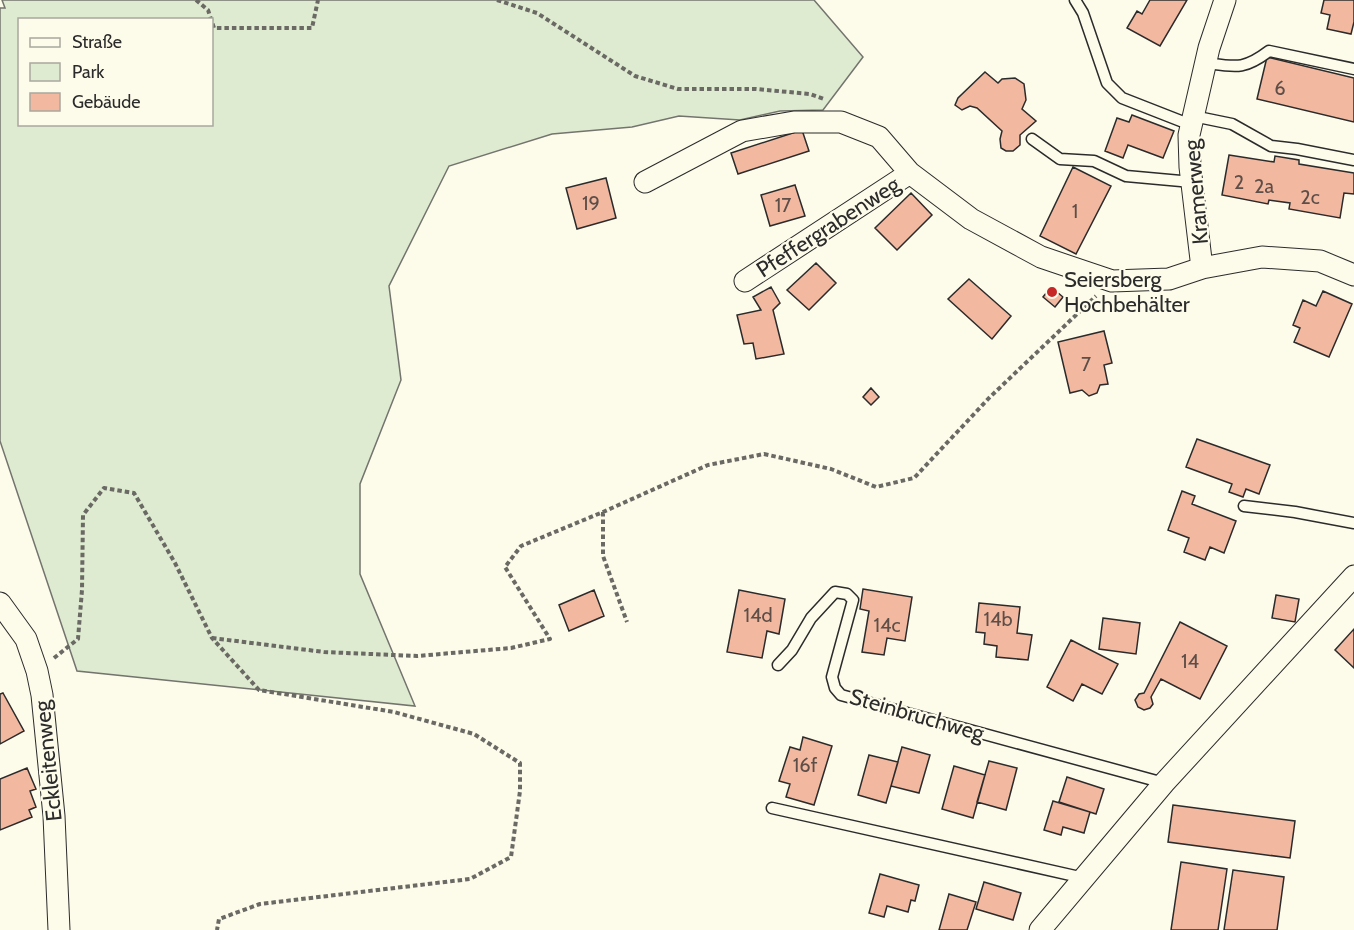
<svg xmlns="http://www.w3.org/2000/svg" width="1354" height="930" font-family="Cabin,sans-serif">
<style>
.green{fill:#deebd1;stroke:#74746e;stroke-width:1.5;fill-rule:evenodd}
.building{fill:#f2b8a0;stroke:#2b2b2b;stroke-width:1.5}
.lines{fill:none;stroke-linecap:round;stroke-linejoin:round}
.lane-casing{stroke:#2b2b2b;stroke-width:13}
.street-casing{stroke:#2b2b2b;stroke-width:23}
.path{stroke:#6a6964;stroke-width:4;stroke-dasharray:4.5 3;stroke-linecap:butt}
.lane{stroke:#fdfbea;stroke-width:10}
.street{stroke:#fdfbea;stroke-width:21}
.poi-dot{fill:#c62828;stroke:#fdfbea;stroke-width:2}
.labels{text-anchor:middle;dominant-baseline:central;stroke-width:4.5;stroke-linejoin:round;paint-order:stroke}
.number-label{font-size:20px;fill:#5d4e48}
.street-label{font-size:22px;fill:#2b2b2b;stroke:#fdfbea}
.poi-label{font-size:22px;fill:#2b2b2b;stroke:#fdfbea;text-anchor:start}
</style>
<rect width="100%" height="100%" fill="#fdfbea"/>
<!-- green -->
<path class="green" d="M 2,0 L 814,0 L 863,57 L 823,110 L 780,111 L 740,120 L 679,116 L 632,127 L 552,134 L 449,166 L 389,286 L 401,380 L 360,484 L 360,574 L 415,706 L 77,671 L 0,441 L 0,8 L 5,8 ZM 20,20 L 212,20 L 212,124 L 20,124 Z"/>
<!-- building -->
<path class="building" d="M 1150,0 L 1187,0 L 1160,46 L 1127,28 L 1137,11 L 1142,14 Z
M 1324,0 L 1354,0 L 1354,22 L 1351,34 L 1327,29 L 1330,15 L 1321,13 Z
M 1267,57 L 1354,78 L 1354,122 L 1257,99 Z
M 985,72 L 998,83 L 1002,79 L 1015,78 L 1024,84 L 1026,100 L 1022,109 L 1036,121 L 1020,135 L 1020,145 L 1013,151 L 1006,151 L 1001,148 L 1000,139 L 1002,131 L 977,108 L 970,106 L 962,110 L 955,105 L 958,98 Z
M 1132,115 L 1174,131 L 1163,158 L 1128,145 L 1123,158 L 1105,151 L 1117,118 L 1129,122 Z
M 802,130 L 809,151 L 738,174 L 731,153 Z
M 1229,155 L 1274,162 L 1275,156 L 1299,160 L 1299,164 L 1354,173 L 1354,194 L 1344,193 L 1340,218 L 1289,209 L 1290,203 L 1269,200 L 1268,204 L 1222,195 Z
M 1073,167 L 1111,186 L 1076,254 L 1040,236 Z
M 606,178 L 616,218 L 577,229 L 566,188 Z
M 795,185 L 805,216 L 770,226 L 761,195 Z
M 911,193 L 932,215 L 897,250 L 875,228 Z
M 816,263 L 836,283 L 809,310 L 787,290 Z
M 969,279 L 1011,316 L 992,339 L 948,299 Z
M 771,287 L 780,303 L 773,310 L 784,354 L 756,359 L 753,343 L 744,344 L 737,315 L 761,310 L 753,297 Z
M 1051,287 L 1063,297 L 1055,307 L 1043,297 Z
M 1323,291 L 1352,304 L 1329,357 L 1294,342 L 1300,328 L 1293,325 L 1303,300 L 1316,306 Z
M 1104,331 L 1112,363 L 1104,365 L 1108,384 L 1100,385 L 1097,393 L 1089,396 L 1082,390 L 1070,393 L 1058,342 Z
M 871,388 L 879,397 L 871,405 L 863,397 Z
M 1197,439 L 1270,465 L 1259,494 L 1246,489 L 1243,497 L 1229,492 L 1232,484 L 1186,467 Z
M 1182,491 L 1195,496 L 1192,504 L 1236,521 L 1224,553 L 1210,547 L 1205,560 L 1184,552 L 1189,538 L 1168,530 Z
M 863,589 L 912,597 L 905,641 L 887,638 L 884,655 L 862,652 L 869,611 L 860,609 Z
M 594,590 L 604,616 L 569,631 L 559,605 Z
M 739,590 L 785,599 L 779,634 L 767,631 L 762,658 L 727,652 Z
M 1276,595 L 1299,599 L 1295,622 L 1272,618 Z
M 979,603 L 1020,607 L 1017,633 L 1032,635 L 1028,660 L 996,657 L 997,646 L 984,644 L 985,633 L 976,632 Z
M 1103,618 L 1140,623 L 1136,654 L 1099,649 Z
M 1180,622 L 1227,646 L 1200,699 L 1161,679 L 1151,697 L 1153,704 L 1150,708 L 1144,710 L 1138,707 L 1135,700 L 1139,694 L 1144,693 Z
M 1354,629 L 1354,668 L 1335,650 Z
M 1071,640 L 1118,664 L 1102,694 L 1082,684 L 1073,701 L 1047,687 Z
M 3,693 L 24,731 L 0,744 L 0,694 Z
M 803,737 L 832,746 L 814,805 L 786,797 L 790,784 L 779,781 L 790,747 L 800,750 Z
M 902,747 L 930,755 L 919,793 L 891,786 Z
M 869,755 L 898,762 L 886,803 L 858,795 Z
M 989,761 L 1017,768 L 1006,810 L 977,802 Z
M 954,766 L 985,775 L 973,818 L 942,809 Z
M 27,768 L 36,789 L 30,791 L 36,807 L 29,810 L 32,817 L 0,830 L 0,779 Z
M 1067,777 L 1104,789 L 1096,814 L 1059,802 Z
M 1053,801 L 1090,812 L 1084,833 L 1063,827 L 1061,835 L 1044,830 Z
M 1173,805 L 1295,821 L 1290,858 L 1168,842 Z
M 1181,862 L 1227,869 L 1218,930 L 1171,930 Z
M 1233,870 L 1284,877 L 1277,930 L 1224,930 Z
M 880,874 L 919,885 L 915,901 L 911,900 L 908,912 L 887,906 L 884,917 L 869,913 Z
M 984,882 L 1021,893 L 1013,920 L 976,909 Z
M 949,894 L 976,902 L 967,930 L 939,930 Z"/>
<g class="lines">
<defs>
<path id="lane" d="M 1075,0 L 1083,13 L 1107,83 L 1122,98 L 1191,125
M 1206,63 C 1236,67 1244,70 1269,51 L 1354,69
M 1193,116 L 1232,124 L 1271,146 L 1297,149 L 1354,160
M 1032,139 L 1060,159 L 1094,161 L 1126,176 L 1192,182
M 1244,506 L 1295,512 L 1354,523
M 778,665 L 792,650 L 811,618 L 835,592 L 847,594 L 853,600 L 832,677 L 835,688 L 841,695 L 1164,783
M 772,808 L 1084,878"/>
<path id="street" d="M 645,182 L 742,131 L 794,122 L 841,122 L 879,137 L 910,173 L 971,219 L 1041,257 L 1112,281 L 1169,279 L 1202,268 L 1262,257 L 1320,261 L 1354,275
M 1202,268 L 1190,167 L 1189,135 L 1209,48 L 1225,0
M 745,281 L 910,173
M 0,603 L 26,639 L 37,671 L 42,695 L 54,816 L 59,930
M 1040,930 L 1164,783 L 1354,576"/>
</defs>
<!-- lane casing -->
<use href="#lane" class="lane-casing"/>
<!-- street casing -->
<use href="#street" class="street-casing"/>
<!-- path -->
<path class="path" d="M 196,0 L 208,10 L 214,28 L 312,28 L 318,0
M 497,0 L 537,13 L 635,76 L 678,89 L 756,89 L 810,94 L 824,99
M 603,512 L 603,556 L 627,622
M 212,638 L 324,652 L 417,656 L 511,648 L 550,639 L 505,567 L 521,546 L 603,512 L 708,465 L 764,454 L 831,469 L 876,487 L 914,478 L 990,397 L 1096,296
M 54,658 L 78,639 L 82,590 L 83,515 L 104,488 L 134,493 L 175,563 L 212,638 L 259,690 L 394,712 L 474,734 L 520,763 L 520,791 L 511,857 L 470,879 L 260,904 L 219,919 L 217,930"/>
<!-- lane -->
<use href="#lane" class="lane"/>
<!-- street -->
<use href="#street" class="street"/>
</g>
<!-- markers -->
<circle class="poi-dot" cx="1052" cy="292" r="6"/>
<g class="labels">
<!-- number labels -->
<g class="number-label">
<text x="1280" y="88">6</text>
<text x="1239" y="182">2</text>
<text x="1264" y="186">2a</text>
<text x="1310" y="197">2c</text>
<text x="591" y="203">19</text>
<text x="783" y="205">17</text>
<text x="1075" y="211">1</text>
<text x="1086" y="364">7</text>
<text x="758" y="615">14d</text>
<text x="998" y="619">14b</text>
<text x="887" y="625">14c</text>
<text x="1190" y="661">14</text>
<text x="805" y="765">16f</text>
</g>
<!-- street labels -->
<g class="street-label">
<text transform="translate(1196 192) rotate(-95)">Kramerweg</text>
<text transform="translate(828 227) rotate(-33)">Pfeffergrabenweg</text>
<text transform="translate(917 715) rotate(16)">Steinbruchweg</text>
<text transform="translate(48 761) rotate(-96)">Eckleitenweg</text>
</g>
<!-- poi labels -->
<g class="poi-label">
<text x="1064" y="279">Seiersberg<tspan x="1064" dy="25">Hochbehälter</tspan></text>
</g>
</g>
<!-- legend -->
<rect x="18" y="18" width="195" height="108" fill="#fdfbea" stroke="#a9a89e" stroke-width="1.5"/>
<rect x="30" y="38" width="30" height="9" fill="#fdfbea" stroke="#a9a89e" stroke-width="1.5"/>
<text x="72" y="48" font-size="18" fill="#2b2b2b">Straße</text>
<rect x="30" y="63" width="30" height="18" fill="#deebd1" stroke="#a9a89e" stroke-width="1.5"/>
<text x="72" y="78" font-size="18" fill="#2b2b2b">Park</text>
<rect x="30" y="93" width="30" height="18" fill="#f2b8a0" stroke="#a9a89e" stroke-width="1.5"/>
<text x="72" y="108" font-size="18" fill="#2b2b2b">Gebäude</text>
</svg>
